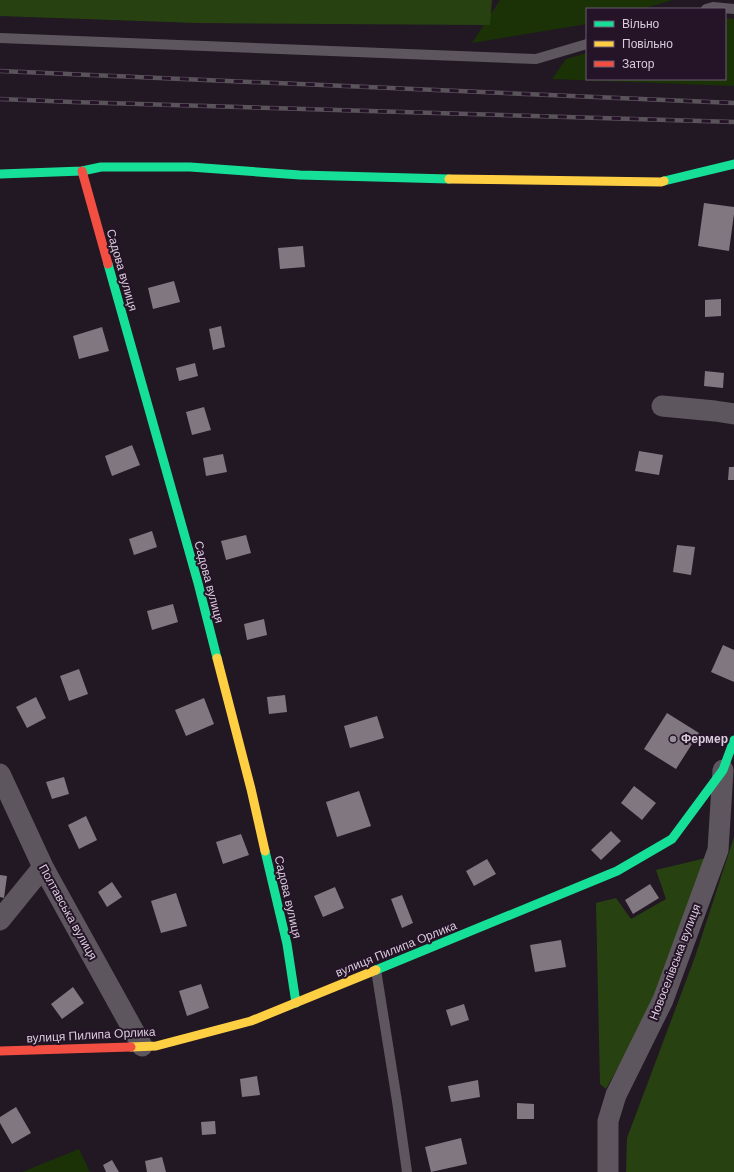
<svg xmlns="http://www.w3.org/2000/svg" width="734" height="1172" font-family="Helvetica,sans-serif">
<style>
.green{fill:#1a3206}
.forest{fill:#274210}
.building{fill:#807781}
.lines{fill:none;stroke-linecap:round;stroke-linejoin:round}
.lane{stroke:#5e565f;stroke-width:10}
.street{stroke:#5e565f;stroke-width:21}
.fast{stroke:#16e098;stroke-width:9}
.slow{stroke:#ffcf43;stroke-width:9}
.jam{stroke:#f24e42;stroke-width:9}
.rail-casing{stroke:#5a535b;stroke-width:4.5}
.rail{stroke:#251328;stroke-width:3;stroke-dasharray:9;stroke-linecap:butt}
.poi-dot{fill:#998e9b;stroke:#251328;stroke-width:1.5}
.labels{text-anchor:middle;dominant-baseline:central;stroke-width:4;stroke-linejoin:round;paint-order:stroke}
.street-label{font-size:12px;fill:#d9cddb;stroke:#251328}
.poi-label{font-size:12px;font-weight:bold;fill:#d9cddb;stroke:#251328;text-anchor:start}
</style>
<rect width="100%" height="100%" fill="#221823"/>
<!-- green -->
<path class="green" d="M 500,0 L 673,0 L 641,9 L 587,9 L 587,24 L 472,43 Z
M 725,18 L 734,19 L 734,86 L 552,79 L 566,59 L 587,53 L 587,79 L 725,79 Z
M 79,1149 L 90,1172 L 22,1172 Z"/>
<!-- forest -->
<path class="forest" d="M 0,0 L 492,0 L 490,25 L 196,23 L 0,16 Z
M 734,837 L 734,1172 L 626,1172 L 627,1138 L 695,957 Z
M 710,857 L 651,1008 L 606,1089 L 600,1084 L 596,903 L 616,898 L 631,919 L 666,899 L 656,870 Z"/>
<!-- building -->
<path class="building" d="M 704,203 L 734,207 L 734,214 L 729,251 L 698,246 Z
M 303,246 L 305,267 L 280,269 L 278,248 Z
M 174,281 L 180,302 L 153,309 L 148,288 Z
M 721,299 L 721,316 L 705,317 L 705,300 Z
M 221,326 L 225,347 L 213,350 L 209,329 Z
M 102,327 L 109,351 L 79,359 L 73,336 Z
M 195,363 L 198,376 L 179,381 L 176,368 Z
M 705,371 L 724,373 L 723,388 L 704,386 Z
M 204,407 L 211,430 L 192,435 L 186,412 Z
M 132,445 L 140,465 L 112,476 L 105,456 Z
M 639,451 L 663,455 L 659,475 L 635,471 Z
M 223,454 L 227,472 L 206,476 L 203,458 Z
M 729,467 L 734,467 L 734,480 L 728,480 Z
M 152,531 L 157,547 L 134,555 L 129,539 Z
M 246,535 L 251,553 L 226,560 L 221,541 Z
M 677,545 L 695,547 L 691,575 L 673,572 Z
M 173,604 L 178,622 L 152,630 L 147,611 Z
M 264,619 L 267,635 L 247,640 L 244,624 Z
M 723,645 L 734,650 L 734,682 L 711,672 Z
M 79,669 L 88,694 L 69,701 L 60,676 Z
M 285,695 L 287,712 L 269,714 L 267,697 Z
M 36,697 L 46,718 L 27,728 L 16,707 Z
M 204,698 L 214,724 L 186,736 L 175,710 Z
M 667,713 L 699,733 L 676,769 L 644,749 Z
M 377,716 L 384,738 L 350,748 L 344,726 Z
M 64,777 L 69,794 L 52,799 L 46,782 Z
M 634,786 L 656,803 L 642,820 L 621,803 Z
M 359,791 L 371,826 L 337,837 L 326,802 Z
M 86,816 L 97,840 L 79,849 L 68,825 Z
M 611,831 L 621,841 L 601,860 L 591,850 Z
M 241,834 L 249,855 L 223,864 L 216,842 Z
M 487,859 L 496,874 L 474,886 L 466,871 Z
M 0,875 L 7,876 L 4,898 L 0,897 Z
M 112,882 L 122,897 L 107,907 L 98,892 Z
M 650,884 L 659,898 L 633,914 L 625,900 Z
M 335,887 L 344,908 L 323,917 L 314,896 Z
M 176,893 L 187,926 L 161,933 L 151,901 Z
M 402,895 L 413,923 L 402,928 L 391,899 Z
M 561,940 L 566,967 L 535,972 L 530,945 Z
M 201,984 L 209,1008 L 187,1016 L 179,991 Z
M 73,987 L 84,1003 L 62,1019 L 51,1004 Z
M 464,1004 L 469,1020 L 451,1026 L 446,1010 Z
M 257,1076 L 260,1095 L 242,1097 L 240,1079 Z
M 478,1080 L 480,1097 L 451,1102 L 448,1086 Z
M 517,1103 L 534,1104 L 534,1119 L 517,1119 Z
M 16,1107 L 31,1133 L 12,1144 L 0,1123 L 0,1117 Z
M 215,1121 L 216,1134 L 202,1135 L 201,1122 Z
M 461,1138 L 467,1164 L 431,1172 L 425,1147 Z
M 162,1157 L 166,1172 L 147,1172 L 145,1161 Z
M 112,1160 L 119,1172 L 106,1172 L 103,1165 Z"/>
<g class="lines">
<!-- lane -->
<path class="lane" d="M 706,9 L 713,7 L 734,9
M 0,38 L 536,59 L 587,44
M 376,970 L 397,1101 L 407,1172"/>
<!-- street -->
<path class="street" d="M 662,406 L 715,411 L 734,414
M 0,774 L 43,867 L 142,1046
M 0,920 L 43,867
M 608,1172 L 608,1121 L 616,1095 L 663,1000 L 718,850 L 723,770"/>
<!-- fast -->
<path class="fast" d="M 0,174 L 82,171 L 101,167 L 190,167 L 300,175 L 449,179
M 664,181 L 734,164
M 108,264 L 198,583 L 217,658
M 265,851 L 287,944 L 296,1003
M 376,970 L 617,871 L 672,839 L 723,770 L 734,740"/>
<!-- slow -->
<path class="slow" d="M 449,179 L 661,182 L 664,181
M 217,658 L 251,789 L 265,851
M 131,1047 L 156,1046 L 251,1021 L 376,970"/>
<!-- jam -->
<path class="jam" d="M 82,171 L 108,264
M 0,1051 L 131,1047"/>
<defs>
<path id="rail" d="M 0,71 L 734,103
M 0,99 L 73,102 L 734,122"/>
</defs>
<!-- rail casing -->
<use href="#rail" class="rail-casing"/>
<!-- rail -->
<use href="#rail" class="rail"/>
</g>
<!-- markers -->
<circle class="poi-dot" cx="673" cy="739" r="4"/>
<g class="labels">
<!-- street labels -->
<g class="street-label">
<text transform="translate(122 270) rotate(74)">Садова вулиця</text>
<text transform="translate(209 582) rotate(75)">Садова вулиця</text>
<text transform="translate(288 897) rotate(77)">Садова вулиця</text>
<text transform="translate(68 912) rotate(61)">Полтавська вулиця</text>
<text transform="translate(396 949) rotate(-22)">вулиця Пилипа Орлика</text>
<text transform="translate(675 962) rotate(-69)">Новоселівська вулиця</text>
<text transform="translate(91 1035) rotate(-3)">вулиця Пилипа Орлика</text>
</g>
<!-- poi labels -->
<g class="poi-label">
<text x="681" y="739">Фермер</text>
</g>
</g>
<!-- legend -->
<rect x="586" y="8" width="140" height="72" fill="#251328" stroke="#6d5d70"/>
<rect x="594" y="21" width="20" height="6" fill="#16e098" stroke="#6d5d70"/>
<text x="622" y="28" font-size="12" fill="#d9cddb">Вільно</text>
<rect x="594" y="41" width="20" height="6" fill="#ffcf43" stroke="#6d5d70"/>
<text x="622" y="48" font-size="12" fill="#d9cddb">Повільно</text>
<rect x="594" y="61" width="20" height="6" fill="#f24e42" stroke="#6d5d70"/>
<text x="622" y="68" font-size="12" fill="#d9cddb">Затор</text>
</svg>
